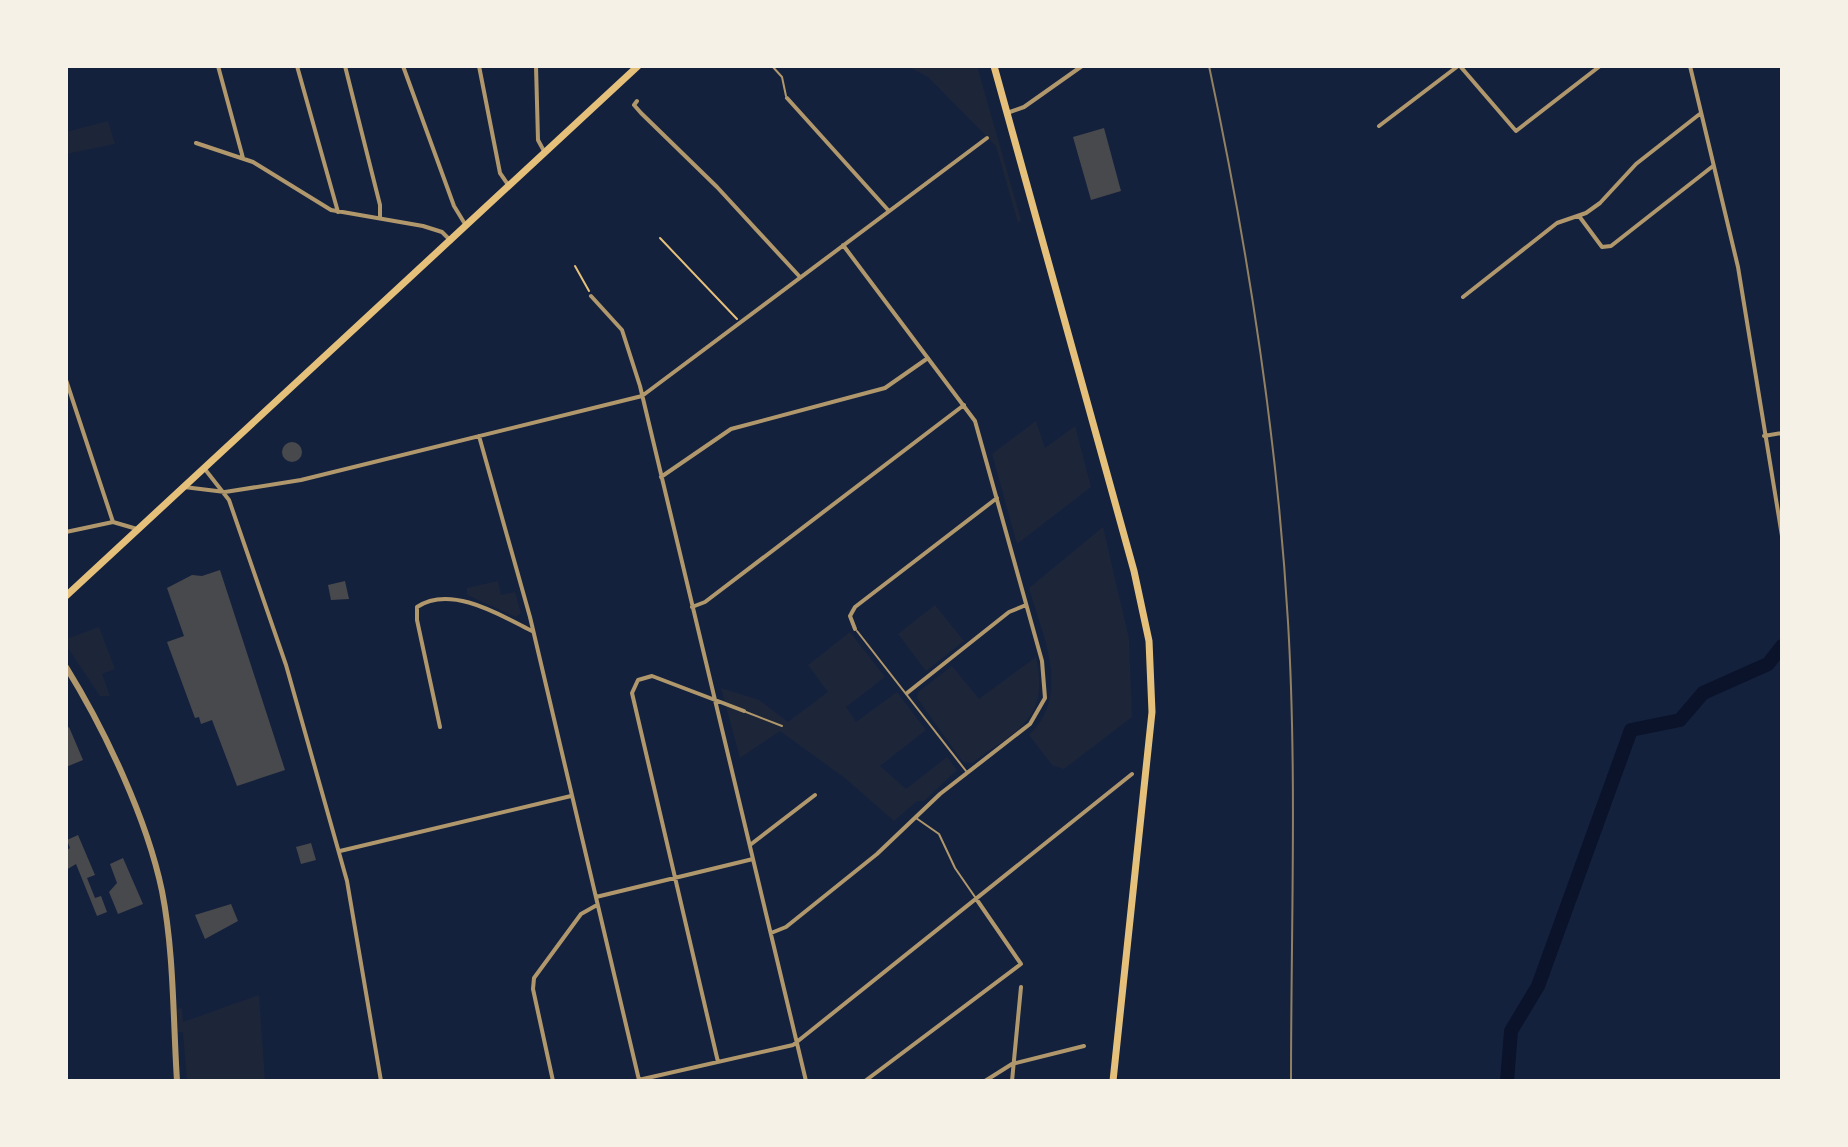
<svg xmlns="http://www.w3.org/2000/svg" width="1848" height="1147" font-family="Roboto,sans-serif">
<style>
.green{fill:#1d2539}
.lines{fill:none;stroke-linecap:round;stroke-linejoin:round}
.river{stroke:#0b132b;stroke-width:14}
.building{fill:#48494c}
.path{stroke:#e5c07b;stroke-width:2}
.service{stroke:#b1986c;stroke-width:2}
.minor{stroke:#b1986c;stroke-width:4}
.tertiary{stroke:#b1986c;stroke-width:6}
.primary{stroke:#e5c07b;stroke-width:7}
.trunk{stroke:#e5c07b;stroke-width:7}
.rail{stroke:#918062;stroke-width:2}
</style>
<rect width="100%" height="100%" fill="#14213d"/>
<!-- green -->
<path class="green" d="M 907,66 L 977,66 L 1021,220 L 1018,223 L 996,146 L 928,77 Z
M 108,121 L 115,144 L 66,154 L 66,132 Z
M 1036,421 L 1045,448 L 1075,426 L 1091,487 L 1017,544 L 992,454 Z
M 1103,527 L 1129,639 L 1132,717 L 1064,769 L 1052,765 L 1029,735 C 1072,694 1043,638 1029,588 Z
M 498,581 L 501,595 L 515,592 L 521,613 L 516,617 L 467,595 L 467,588 Z
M 935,605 L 964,641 L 926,671 L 898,634 Z
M 99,627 L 115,669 L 102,674 L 110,696 L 100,696 L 66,645 L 66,639 Z
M 850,632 L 885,677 L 846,707 L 856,722 L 897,692 L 926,730 L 880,766 L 906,789 L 947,757 L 957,770 L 924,801 L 917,801 L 894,821 L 846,779 L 780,731 L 740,758 L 721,688 L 759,700 L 788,722 L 828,692 L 808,665 Z
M 1036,657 C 1050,721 1017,729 972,763 L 963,762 L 917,698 L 918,692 L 952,666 L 979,699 Z
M 259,995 L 265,1081 L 187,1081 L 183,1032 L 178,1032 L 177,1009 L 182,1008 L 183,1022 Z"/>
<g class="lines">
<!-- river -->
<path class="river" d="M 1507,1081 L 1511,1031 L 1538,986 L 1631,730 L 1680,720 L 1703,693 L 1768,664 L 1782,646"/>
</g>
<!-- building -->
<path class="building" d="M 1104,128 L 1121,191 L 1091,200 L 1073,137 Z
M282 452a10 10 0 1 1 20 0a10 10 0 1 1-20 0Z
M 220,570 L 285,770 L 237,786 L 212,720 L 201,724 L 199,717 L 195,718 L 167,642 L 184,636 L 167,588 L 192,575 L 202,576 Z
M 345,581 L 349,599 L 331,600 L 328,585 Z
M 69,727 L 83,760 L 66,767 L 66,729 Z
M 78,835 L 95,875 L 87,878 L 95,898 L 101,896 L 107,912 L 97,916 L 76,864 L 66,870 L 66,851 L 70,848 L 67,840 Z
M 311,843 L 316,860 L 301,864 L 296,847 Z
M 123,858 L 143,904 L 118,914 L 109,892 L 117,883 L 110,864 Z
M 231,904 L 238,921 L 205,939 L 195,915 Z"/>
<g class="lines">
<!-- path -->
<path class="path" d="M 660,238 L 737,319
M 575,266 L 589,291"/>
<!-- service -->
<path class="service" d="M 772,66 L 782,77 L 786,96
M 857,631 L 966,771
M 746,712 L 782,726
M 916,818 L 939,834 L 955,868 L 975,897"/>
<!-- minor -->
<path class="minor" d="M 218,66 L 243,158
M 297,66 L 338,212
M 345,66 L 380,205 L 380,217
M 403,66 L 454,206 L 465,224
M 479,66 L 500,173 L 509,186
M 536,66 L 538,140 L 545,153
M 1460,66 L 1516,131 L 1600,66
M 1690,66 L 1738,267 L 1782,536
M 787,98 L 888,210
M 637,101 L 634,105 L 641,113 L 717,187 L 800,277
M 1007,113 L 1024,107 L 1082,66
M 1379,126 L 1458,66
M 196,143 L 253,162 L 331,210 L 423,226 L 442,232 L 451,241
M 1579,216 L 1602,247 L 1611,246 L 1713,166
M 591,296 L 622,330 L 640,386 L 806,1081
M 1463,297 L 1557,223 L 1586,213 L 1600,203 L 1636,164 L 1701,113
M 66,380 L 113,522
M 479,436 L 530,617 L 639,1080
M 1764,436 L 1782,433
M 204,468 L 229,500 L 286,665 L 347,881 L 381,1081
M 661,477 L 731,429 L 885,388 L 928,358
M 184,487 L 225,492 L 301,480 L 642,396 L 987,138
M 66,532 L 113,522 L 137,529
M 692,607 L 705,602 L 964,405
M 855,629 L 850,616 L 855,607 L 997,498
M 907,693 L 1009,612 L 1026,605
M 440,727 L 417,620 L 417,607 C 451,584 502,616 532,631
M 750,845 L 815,795
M 340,851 L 571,796
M 596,897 L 753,859
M 771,933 L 786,927 L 877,854 L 940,794 L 1030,724 L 1045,698 L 1042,661 L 975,421 L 843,245
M 718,1062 L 632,693 L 638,680 L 652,676 L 744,711
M 553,1081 L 533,989 L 534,978 L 581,914 L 597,905
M 634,1081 L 793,1045 L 1132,774
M 865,1081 L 1021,964 L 977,900
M 985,1081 L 1012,1064 L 1084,1046
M 1012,1081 L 1021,987"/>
<!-- tertiary -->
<path class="tertiary" d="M 66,667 C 105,730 147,819 162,891 C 174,952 173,1019 177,1081"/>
<!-- primary -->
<path class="primary" d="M 66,596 L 638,66"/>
<!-- trunk -->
<path class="trunk" d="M 994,66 L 1134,571 L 1149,641 L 1152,712 L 1113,1081"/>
<!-- rail -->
<path class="rail" d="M 1209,66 C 1248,249 1277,434 1288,622 C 1297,774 1291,928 1291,1081"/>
</g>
<!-- border -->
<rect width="1848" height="1147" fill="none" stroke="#f6f1e7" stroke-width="136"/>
</svg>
